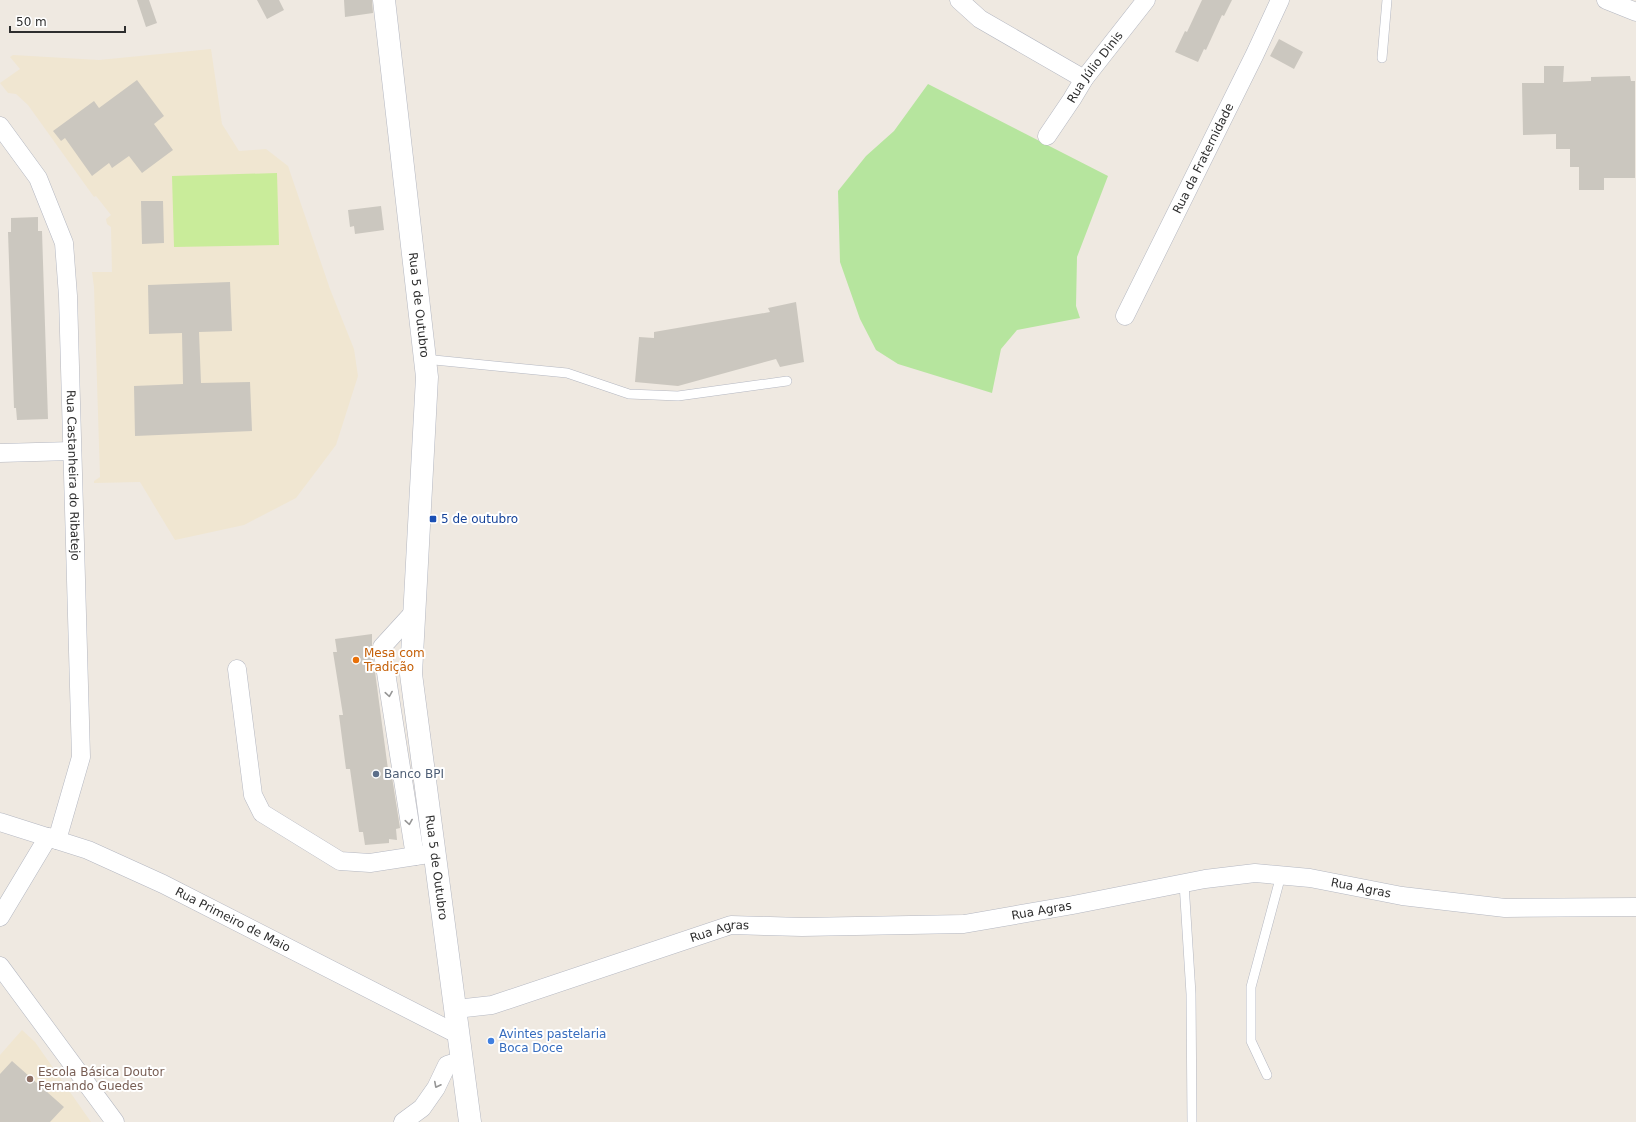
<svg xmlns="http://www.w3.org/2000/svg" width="1636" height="1122" font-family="'DejaVu Sans',sans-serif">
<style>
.education{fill:#f0e6d1}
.green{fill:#b6e59e}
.pitch{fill:#c9ec9a}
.building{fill:#cbc7bf}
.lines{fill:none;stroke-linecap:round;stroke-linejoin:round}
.lane-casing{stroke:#b4b7c1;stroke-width:10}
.street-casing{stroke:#b4b7c1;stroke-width:19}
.secondary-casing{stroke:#b4b7c1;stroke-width:23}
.lane{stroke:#fff;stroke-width:9}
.street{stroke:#fff;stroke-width:18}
.secondary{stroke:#fff;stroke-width:22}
.oneway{stroke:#969696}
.transit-dot{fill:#1a4fb4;stroke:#fff;stroke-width:1.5}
.food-dot{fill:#e8710a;stroke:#fff;stroke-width:1.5}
.service-dot{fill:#5c6f8a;stroke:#fff;stroke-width:1.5}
.shop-dot{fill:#3f7fe0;stroke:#fff;stroke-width:1.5}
.education-dot{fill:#8d6e63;stroke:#fff;stroke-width:1.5}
.labels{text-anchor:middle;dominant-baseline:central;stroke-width:4;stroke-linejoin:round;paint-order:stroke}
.street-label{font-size:12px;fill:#2e2e2e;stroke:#fff}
.transit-label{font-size:12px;fill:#164399;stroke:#fff;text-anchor:start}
.food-label{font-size:12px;fill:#c56008;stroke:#fff;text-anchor:start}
.service-label{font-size:12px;fill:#4e5e75;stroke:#fff;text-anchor:start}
.shop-label{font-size:12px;fill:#366cbe;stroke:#fff;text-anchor:start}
.education-label{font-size:12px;fill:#785e54;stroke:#fff;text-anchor:start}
</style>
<rect width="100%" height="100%" fill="#efe9e1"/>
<!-- education -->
<path class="education" d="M 211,49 L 222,124 L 239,151 L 266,149 L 288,166 L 330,289 L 354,349 L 358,376 L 336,445 L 296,498 L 244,525 L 175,540 L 140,482 L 94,483 L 94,481 L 100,477 L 94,287 L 92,272 L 112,272 L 111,227 L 107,224 L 106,219 L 111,215 L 96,196 L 94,197 L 28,105 L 16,94 L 8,93 L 0,83 L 20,69 L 10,57 L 13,55 L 99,60 Z
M 22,1030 L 35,1042 L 91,1122 L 0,1122 L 0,1055 Z"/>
<!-- green -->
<path class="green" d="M 928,84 L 1108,176 L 1077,257 L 1076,306 L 1080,318 L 1017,330 L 1001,349 L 992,393 L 898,364 L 876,350 L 860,319 L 840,262 L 838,191 L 866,156 L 894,131 Z"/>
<!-- pitch -->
<path class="pitch" d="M 277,173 L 279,245 L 174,247 L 172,176 Z"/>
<!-- building -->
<path class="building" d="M 137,0 L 149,0 L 157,23 L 146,27 Z
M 257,0 L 279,0 L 284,10 L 267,19 Z
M 344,0 L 372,0 L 373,13 L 345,17 Z
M 1202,0 L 1232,0 L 1224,16 L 1222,15 L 1206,50 L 1204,49 L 1198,62 L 1175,52 L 1185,31 L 1187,32 Z
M 1279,39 L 1303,52 L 1294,69 L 1270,56 Z
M 1544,66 L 1564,66 L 1563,82 L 1591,81 L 1591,77 L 1630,76 L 1631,81 L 1635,81 L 1635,178 L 1604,178 L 1604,190 L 1579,190 L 1579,167 L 1570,167 L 1570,149 L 1556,149 L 1556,134 L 1523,135 L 1522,83 L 1544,83 Z
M 137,80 L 164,116 L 154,124 L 173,150 L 142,173 L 129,156 L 112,168 L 109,163 L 92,176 L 65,138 L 61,141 L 53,131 L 94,101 L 99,108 Z
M 141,201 L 163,201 L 164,243 L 142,244 Z
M 381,206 L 384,230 L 355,234 L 354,226 L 350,227 L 348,210 Z
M 38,217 L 38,231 L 42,231 L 48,419 L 17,420 L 16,408 L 14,408 L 8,232 L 11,232 L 11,218 Z
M 230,282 L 232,331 L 199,332 L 201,383 L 250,382 L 252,431 L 135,436 L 134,386 L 183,384 L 182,333 L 149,334 L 148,285 Z
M 796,302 L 804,362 L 780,367 L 776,359 L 678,386 L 635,382 L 639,337 L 654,338 L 654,332 L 770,312 L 768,308 Z
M 372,634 L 372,649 L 389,777 L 392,777 L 400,828 L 396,829 L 397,840 L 389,839 L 389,843 L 365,845 L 363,832 L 359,832 L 350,769 L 346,769 L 339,715 L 343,715 L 333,652 L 337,652 L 335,639 Z
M 12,1061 L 64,1107 L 50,1122 L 0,1122 L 0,1074 Z"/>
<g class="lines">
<defs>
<path id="lane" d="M 1382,58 L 1387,0
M 424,359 L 567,373 L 629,394 L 678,396 L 787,381
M 1184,883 L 1191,994 L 1192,1122
M 1267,1075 L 1251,1041 L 1251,987 L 1281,875"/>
<g id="street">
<path d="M 959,0 L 980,19 L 1084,79"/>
<path d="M 1606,0 L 1636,12"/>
<path id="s1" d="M 0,126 L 38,178 L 64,243 L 68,296 L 81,757 L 57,840"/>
<path id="s2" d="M 1047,136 L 1072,99 L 1084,79 L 1146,0"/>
<path id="s3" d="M 1125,316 L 1255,54 L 1280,0"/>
<path d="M 0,453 L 72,451"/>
<path d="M 414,612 L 382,647 L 415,856"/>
<path d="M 237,669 L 253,795 L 262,813 L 340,861 L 370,863 L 435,853"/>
<path id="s4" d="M 0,822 L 88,850 L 163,884 L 459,1035"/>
<path d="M 0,917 L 48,837"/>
<path d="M 0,966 L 115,1122"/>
<path id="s5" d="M 456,1009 L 492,1005 L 731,925 L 802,927 L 964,924 L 1073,905 L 1205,879 L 1255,873 L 1310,878 L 1402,896 L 1505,908 L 1636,907"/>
<path d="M 403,1122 L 422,1108 L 436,1088 L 447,1065 L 462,1060"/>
</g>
<g id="secondary">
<path id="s6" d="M 384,0 L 427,377 L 411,674 L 470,1122"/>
</g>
</defs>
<!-- lane casing -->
<use href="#lane" class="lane-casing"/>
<!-- street casing -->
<use href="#street" class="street-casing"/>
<!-- secondary casing -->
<use href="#secondary" class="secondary-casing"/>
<!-- lane -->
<use href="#lane" class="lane"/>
<!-- street -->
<use href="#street" class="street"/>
<!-- secondary -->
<use href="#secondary" class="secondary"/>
</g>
<!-- one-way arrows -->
<defs><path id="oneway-chevron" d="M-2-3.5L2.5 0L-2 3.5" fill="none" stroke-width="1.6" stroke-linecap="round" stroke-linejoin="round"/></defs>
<g class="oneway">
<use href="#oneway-chevron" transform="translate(389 694) rotate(81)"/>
<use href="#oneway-chevron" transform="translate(409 822) rotate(81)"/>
<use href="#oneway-chevron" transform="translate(437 1085) rotate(117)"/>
</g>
<!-- markers -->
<rect class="transit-dot" x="429" y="515" width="8" height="8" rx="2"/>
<circle class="food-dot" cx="356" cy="660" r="4"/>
<circle class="service-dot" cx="376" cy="774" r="4"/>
<circle class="shop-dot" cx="491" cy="1041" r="4"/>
<circle class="education-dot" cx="30" cy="1079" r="4"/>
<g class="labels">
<!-- street labels -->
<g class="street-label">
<text stroke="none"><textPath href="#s2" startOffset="84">Rua Júlio Dinis</textPath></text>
<text stroke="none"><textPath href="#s3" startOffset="176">Rua da Fraternidade</textPath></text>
<text stroke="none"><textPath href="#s6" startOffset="307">Rua 5 de Outubro</textPath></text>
<text stroke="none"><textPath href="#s1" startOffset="367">Rua Castanheira do Ribatejo</textPath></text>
<text stroke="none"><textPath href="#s6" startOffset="872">Rua 5 de Outubro</textPath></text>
<text stroke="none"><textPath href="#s5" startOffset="924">Rua Agras</textPath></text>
<text stroke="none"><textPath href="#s5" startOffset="600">Rua Agras</textPath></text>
<text stroke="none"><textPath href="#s4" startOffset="253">Rua Primeiro de Maio</textPath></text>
<text stroke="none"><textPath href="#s5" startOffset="276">Rua Agras</textPath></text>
</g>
<!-- transit labels -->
<g class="transit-label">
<text x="441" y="519">5 de outubro</text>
</g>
<!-- food labels -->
<g class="food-label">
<text x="364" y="653">Mesa com<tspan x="364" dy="14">Tradição</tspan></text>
</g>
<!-- service labels -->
<g class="service-label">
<text x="384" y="774">Banco BPI</text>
</g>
<!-- shop labels -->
<g class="shop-label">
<text x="499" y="1034">Avintes pastelaria<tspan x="499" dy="14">Boca Doce</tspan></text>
</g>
<!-- education labels -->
<g class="education-label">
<text x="38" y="1072">Escola Básica Doutor<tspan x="38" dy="14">Fernando Guedes</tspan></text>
</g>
</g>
<!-- scale -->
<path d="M10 26v6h115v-6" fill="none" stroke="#2e2e2e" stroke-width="2"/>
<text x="16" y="26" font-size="12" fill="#2e2e2e" stroke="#ffffff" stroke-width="3" paint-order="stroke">50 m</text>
</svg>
